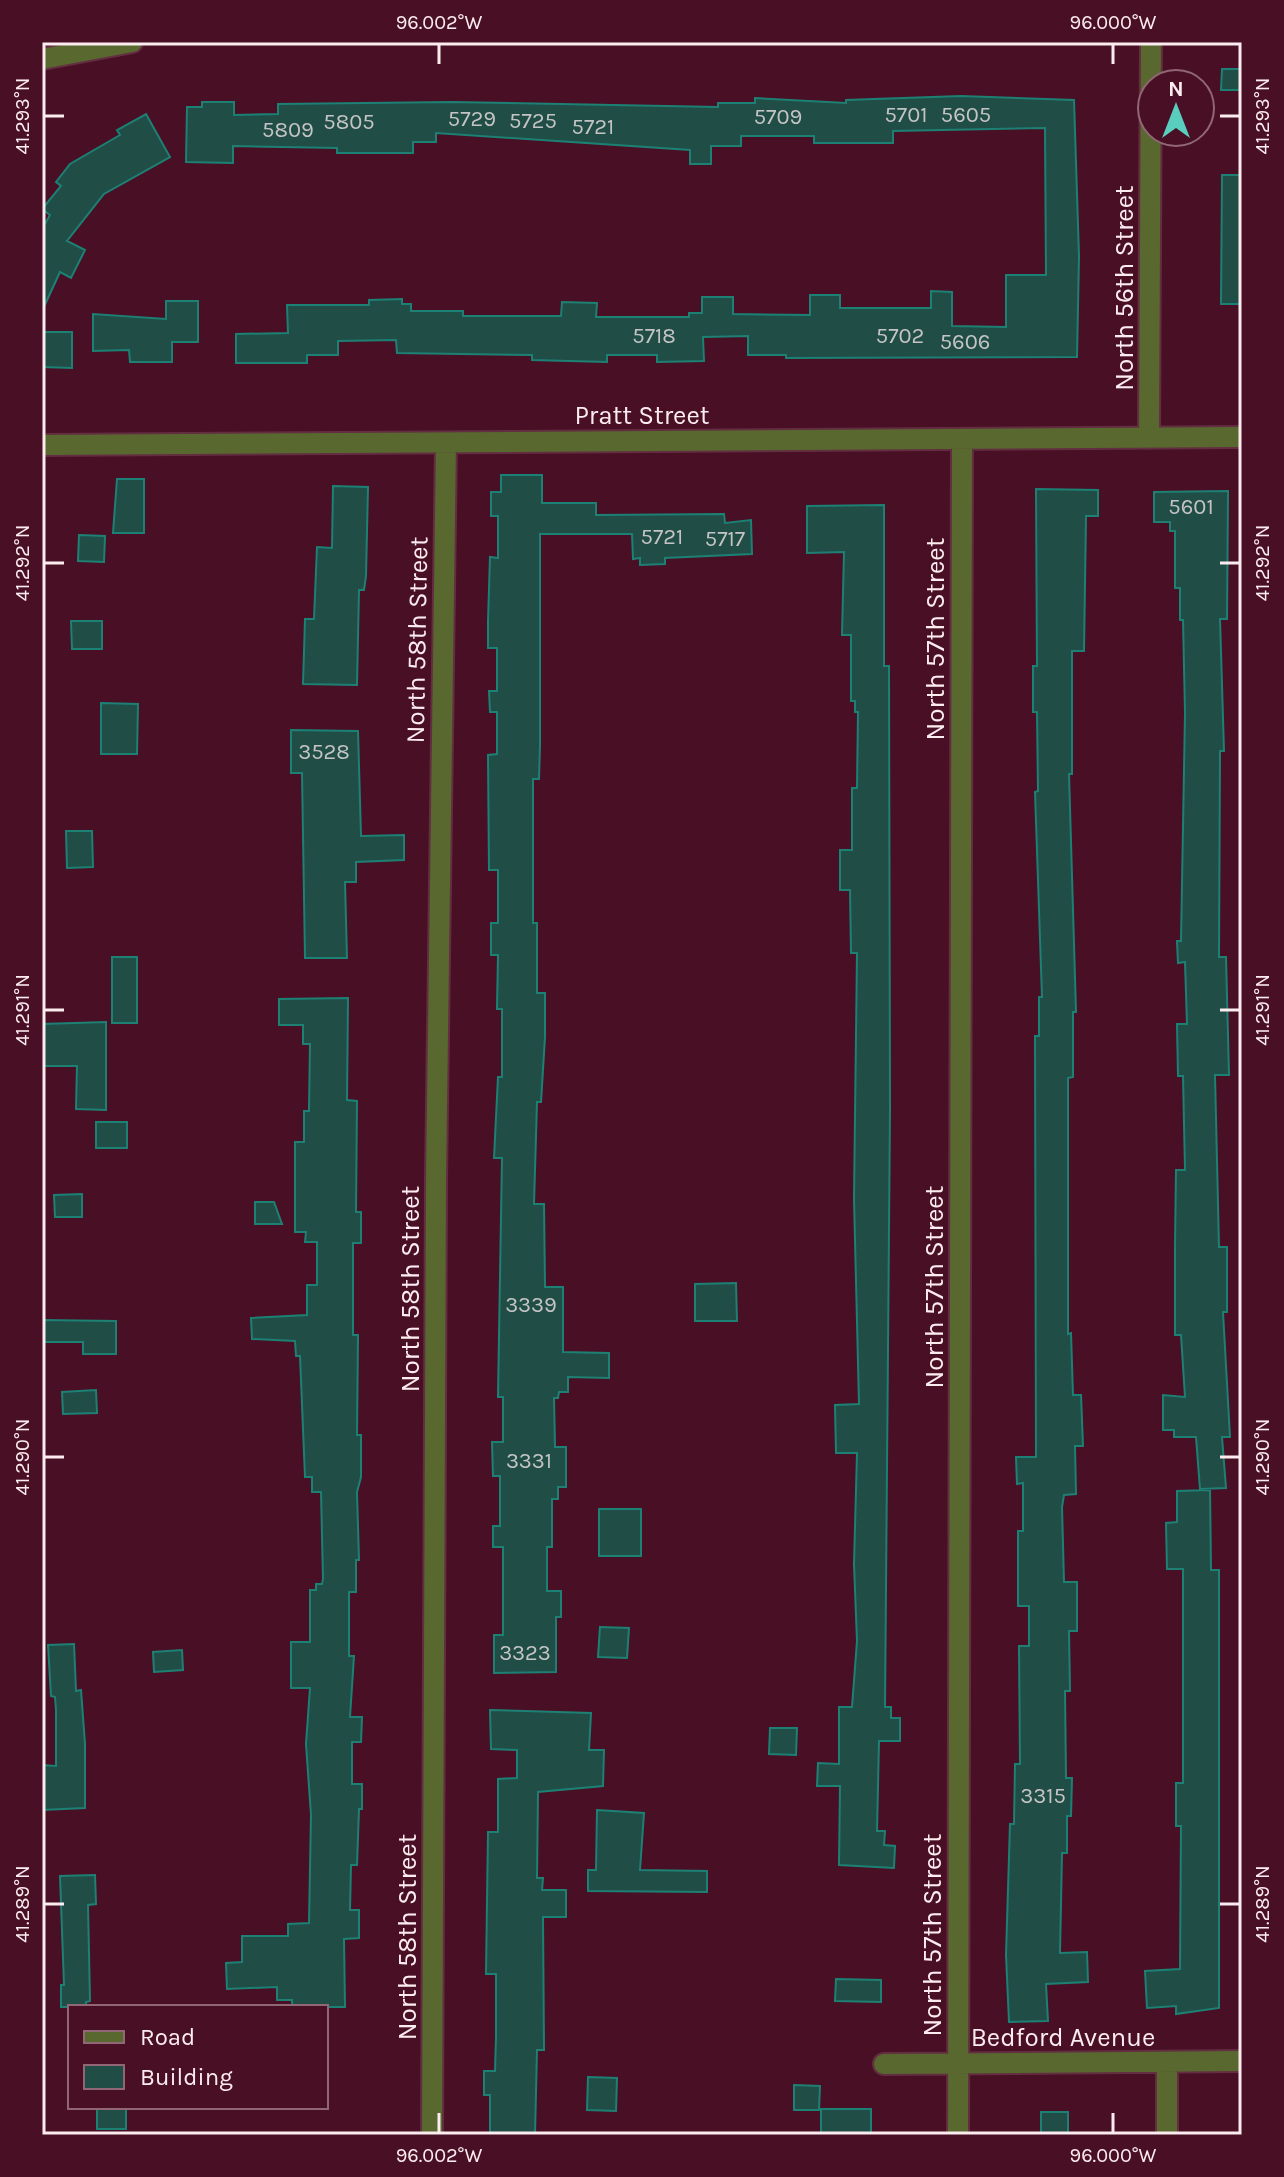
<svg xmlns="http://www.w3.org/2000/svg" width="1284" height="2177" font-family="Karla,sans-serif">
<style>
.building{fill:#204d46;stroke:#1d8074;stroke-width:2}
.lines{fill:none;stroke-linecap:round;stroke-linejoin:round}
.street-casing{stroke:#622e40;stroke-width:24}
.street{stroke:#58682f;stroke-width:20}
.ticks{fill:none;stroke:#fcecef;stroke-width:3}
.labels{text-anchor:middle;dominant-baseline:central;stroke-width:6;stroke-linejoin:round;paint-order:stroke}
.number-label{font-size:22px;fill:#c5c4c5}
.street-label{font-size:26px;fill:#fcecef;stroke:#490f24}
.neatline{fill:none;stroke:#fcecef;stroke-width:3}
.ticks-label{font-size:20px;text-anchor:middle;fill:#fcecef}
</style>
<rect width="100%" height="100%" fill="#490f24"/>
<!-- building -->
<path class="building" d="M 1222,69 L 1242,69 L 1242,90 L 1221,90 Z
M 961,96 L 1074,100 L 1079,256 L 1077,357 L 786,358 L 786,355 L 748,355 L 748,336 L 703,337 L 704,361 L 657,362 L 657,355 L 607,355 L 607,362 L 532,360 L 532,355 L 397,353 L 396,340 L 338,341 L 338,355 L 307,355 L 307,363 L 236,363 L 236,334 L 288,333 L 287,305 L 369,305 L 369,300 L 402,299 L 402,304 L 411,304 L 411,311 L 463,311 L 463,316 L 561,316 L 562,302 L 597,303 L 596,317 L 689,317 L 689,313 L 702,313 L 702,297 L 733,297 L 733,314 L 810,315 L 810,295 L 840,295 L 840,308 L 931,308 L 931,291 L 952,292 L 952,326 L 1006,327 L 1006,275 L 1046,275 L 1045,128 L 893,131 L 893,143 L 814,143 L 814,136 L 741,136 L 741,146 L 711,146 L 711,164 L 690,164 L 690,150 L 436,133 L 436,142 L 413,142 L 413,153 L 337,153 L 337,148 L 233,146 L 233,163 L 186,162 L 187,107 L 202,107 L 202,102 L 234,102 L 234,115 L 278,114 L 278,104 L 452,102 L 718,107 L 718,103 L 755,103 L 755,98 L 846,103 L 846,100 Z
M 146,114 L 170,157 L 104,194 L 67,241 L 85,250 L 71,278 L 60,272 L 42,311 L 42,229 L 50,215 L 42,209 L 61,186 L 56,182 L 70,164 L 120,135 L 117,130 Z
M 1222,175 L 1242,175 L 1242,304 L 1221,304 Z
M 166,301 L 198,301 L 198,342 L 172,342 L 172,362 L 130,362 L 129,350 L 93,351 L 93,314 L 166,319 Z
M 42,332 L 72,332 L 72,368 L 42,367 Z
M 501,475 L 542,475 L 542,503 L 596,503 L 596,515 L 724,514 L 725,523 L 751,520 L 752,554 L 665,558 L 665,564 L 640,565 L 640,558 L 633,559 L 632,534 L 540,534 L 540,745 L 539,779 L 533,779 L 533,923 L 537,923 L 537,993 L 545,993 L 545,1037 L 541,1102 L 537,1102 L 534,1204 L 544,1204 L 545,1287 L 563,1287 L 563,1352 L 609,1353 L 609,1378 L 568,1377 L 568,1392 L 559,1392 L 558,1398 L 554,1398 L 555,1447 L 566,1447 L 566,1487 L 558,1487 L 558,1499 L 552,1499 L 552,1547 L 547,1547 L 547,1591 L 561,1591 L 561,1617 L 556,1617 L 556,1672 L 494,1673 L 494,1635 L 503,1635 L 503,1547 L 493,1547 L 493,1526 L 500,1526 L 500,1476 L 493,1476 L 492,1442 L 503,1442 L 503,1397 L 498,1397 L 502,1158 L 494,1158 L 498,1077 L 502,1077 L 502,1009 L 497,1009 L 498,955 L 491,955 L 491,923 L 498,923 L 498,870 L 489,870 L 488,755 L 497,754 L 497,712 L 490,712 L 489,691 L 497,691 L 497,648 L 488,648 L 488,621 L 490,557 L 498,558 L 498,516 L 491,516 L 491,492 L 501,492 Z
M 117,479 L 144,479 L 144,533 L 113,533 Z
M 333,486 L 368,487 L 366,576 L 364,590 L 359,590 L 357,685 L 303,684 L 305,619 L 314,619 L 317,547 L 332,548 Z
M 1036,489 L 1098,490 L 1098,516 L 1086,516 L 1084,651 L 1072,651 L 1072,774 L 1069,774 L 1076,1012 L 1073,1012 L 1073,1077 L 1068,1078 L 1068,1334 L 1071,1333 L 1073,1395 L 1081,1395 L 1083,1446 L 1075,1446 L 1076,1494 L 1064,1495 L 1062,1507 L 1064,1582 L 1077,1582 L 1077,1631 L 1069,1631 L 1070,1691 L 1065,1691 L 1066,1778 L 1072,1778 L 1071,1816 L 1067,1816 L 1067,1853 L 1062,1853 L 1060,1953 L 1087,1952 L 1088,1982 L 1046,1984 L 1048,2021 L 1009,2022 L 1006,1955 L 1010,1824 L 1014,1824 L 1015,1764 L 1020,1764 L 1019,1646 L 1029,1646 L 1029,1606 L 1018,1606 L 1018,1531 L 1023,1531 L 1023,1483 L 1017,1484 L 1016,1457 L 1036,1457 L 1035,1036 L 1039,1036 L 1039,997 L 1042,997 L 1035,792 L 1038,791 L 1037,712 L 1033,712 L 1033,666 L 1037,666 Z
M 1228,491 L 1227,619 L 1220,619 L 1224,751 L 1220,751 L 1219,957 L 1226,957 L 1229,1075 L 1215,1075 L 1219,1247 L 1227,1247 L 1227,1312 L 1223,1312 L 1230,1437 L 1222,1437 L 1226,1488 L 1200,1489 L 1196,1437 L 1174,1437 L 1174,1430 L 1163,1430 L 1163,1395 L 1185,1397 L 1181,1335 L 1175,1335 L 1175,1246 L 1176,1170 L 1185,1170 L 1183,1076 L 1178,1076 L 1177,1024 L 1187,1024 L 1185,962 L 1178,963 L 1177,941 L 1181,941 L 1185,713 L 1183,620 L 1180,620 L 1180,588 L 1175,588 L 1175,531 L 1170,531 L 1170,522 L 1154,522 L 1154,492 Z
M 884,505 L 884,666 L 889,666 L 890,1109 L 885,1707 L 891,1707 L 891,1718 L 900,1718 L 900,1741 L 879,1741 L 877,1831 L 885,1831 L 884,1845 L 895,1846 L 894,1868 L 839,1865 L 840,1786 L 817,1786 L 818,1763 L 839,1764 L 839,1707 L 852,1707 L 857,1641 L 854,1564 L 857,1453 L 836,1453 L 835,1405 L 859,1404 L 854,1199 L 857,953 L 851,953 L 850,890 L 840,890 L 840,850 L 852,850 L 852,788 L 857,788 L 858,712 L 855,712 L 855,701 L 851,701 L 851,635 L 842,635 L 844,552 L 807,553 L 807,506 Z
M 79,535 L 105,536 L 104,562 L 78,561 Z
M 71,621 L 102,621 L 102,649 L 72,649 Z
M 101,703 L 138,704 L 137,754 L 101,754 Z
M 291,730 L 358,731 L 361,836 L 404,835 L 404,860 L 356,862 L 356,882 L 345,882 L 347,958 L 305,958 L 302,773 L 291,773 Z
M 66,831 L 92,831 L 93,867 L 67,868 Z
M 112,957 L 137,957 L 137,1023 L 112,1023 Z
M 348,998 L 347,1100 L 357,1101 L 356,1212 L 361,1212 L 361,1243 L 353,1243 L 353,1335 L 358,1335 L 357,1435 L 361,1435 L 361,1477 L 357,1492 L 359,1560 L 356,1560 L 356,1592 L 349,1592 L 349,1656 L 354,1656 L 350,1717 L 362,1717 L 361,1742 L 352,1742 L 352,1784 L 362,1784 L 362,1809 L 359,1809 L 357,1865 L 351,1865 L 350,1910 L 359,1910 L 359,1938 L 344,1939 L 345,2007 L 292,2007 L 292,2000 L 277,2000 L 277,1987 L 227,1989 L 226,1963 L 242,1962 L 242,1936 L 288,1936 L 288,1924 L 309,1923 L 311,1815 L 306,1744 L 310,1688 L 291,1688 L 291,1642 L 310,1642 L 310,1590 L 316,1590 L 316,1584 L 322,1584 L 323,1579 L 321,1492 L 312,1492 L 312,1477 L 305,1477 L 300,1356 L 296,1356 L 295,1341 L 252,1339 L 251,1318 L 307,1315 L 307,1285 L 317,1285 L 317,1242 L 305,1242 L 306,1232 L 295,1232 L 295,1142 L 304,1142 L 304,1111 L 309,1111 L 310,1044 L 303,1044 L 303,1025 L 279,1025 L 279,999 Z
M 106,1022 L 106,1110 L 76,1109 L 77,1066 L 42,1066 L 42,1024 Z
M 96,1122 L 127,1122 L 127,1148 L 96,1148 Z
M 82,1194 L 82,1217 L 55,1217 L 54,1195 Z
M 255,1202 L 274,1202 L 282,1224 L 255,1224 Z
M 736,1283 L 737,1321 L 695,1321 L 695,1284 Z
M 42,1320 L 116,1321 L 116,1354 L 83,1354 L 83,1342 L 42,1342 Z
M 96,1390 L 97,1413 L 63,1414 L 62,1392 Z
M 1210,1490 L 1211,1570 L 1219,1570 L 1219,2008 L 1176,2014 L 1176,2006 L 1147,2008 L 1145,1971 L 1180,1969 L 1181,1826 L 1176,1826 L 1176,1783 L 1183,1783 L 1183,1569 L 1167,1569 L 1166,1523 L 1177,1522 L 1177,1491 Z
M 599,1509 L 641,1509 L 641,1556 L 599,1556 Z
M 600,1627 L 629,1628 L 627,1658 L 598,1657 Z
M 74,1644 L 76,1691 L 81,1690 L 85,1744 L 85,1808 L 42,1810 L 42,1765 L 56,1766 L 56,1710 L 55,1697 L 51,1696 L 48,1645 Z
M 182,1650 L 183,1670 L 154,1672 L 153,1652 Z
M 490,1710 L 591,1713 L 589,1750 L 604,1750 L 603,1786 L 538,1792 L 537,1878 L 543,1878 L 542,1890 L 566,1890 L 566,1917 L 543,1917 L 544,2050 L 537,2050 L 535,2135 L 490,2135 L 490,2095 L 484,2095 L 484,2071 L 495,2071 L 496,2037 L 496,1974 L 486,1974 L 488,1832 L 498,1832 L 498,1779 L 517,1778 L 517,1750 L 491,1749 Z
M 770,1728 L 797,1728 L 796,1755 L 769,1754 Z
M 597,1810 L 644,1813 L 640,1870 L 707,1871 L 707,1892 L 588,1891 L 588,1870 L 596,1870 Z
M 95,1875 L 96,1904 L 88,1905 L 90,2001 L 86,2002 L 86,2007 L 61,2007 L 61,1985 L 64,1985 L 60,1876 Z
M 836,1979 L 881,1980 L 881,2002 L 835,2001 Z
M 588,2077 L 617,2078 L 616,2111 L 587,2110 Z
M 794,2085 L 820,2086 L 819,2110 L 794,2110 Z
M 97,2107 L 126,2107 L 126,2129 L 97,2129 Z
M 821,2109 L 871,2109 L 871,2135 L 821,2135 Z
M 1041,2112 L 1068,2112 L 1068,2135 L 1041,2135 Z"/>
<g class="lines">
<defs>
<path id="street" d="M 42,59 L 132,42
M 1149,438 L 1151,42
M 42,445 L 1242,437
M 1167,2062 L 1167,2135
M 884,2064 L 1242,2061
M 432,2135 L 436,1179 L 446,443
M 958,2135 L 962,439"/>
</defs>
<!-- street casing -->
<use href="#street" class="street-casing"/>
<!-- street -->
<use href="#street" class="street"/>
</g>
<!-- ticks -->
<path class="ticks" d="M 439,44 L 439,64M 1113,44 L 1113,64M 44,116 L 64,116M 1220,116 L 1240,116M 44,563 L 64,563M 1220,563 L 1240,563M 44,1010 L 64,1010M 1220,1010 L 1240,1010M 44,1457 L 64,1457M 1220,1457 L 1240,1457M 44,1904 L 64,1904M 1220,1904 L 1240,1904M 439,2113 L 439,2133M 1113,2113 L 1113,2133"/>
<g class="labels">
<!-- number labels -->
<g class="number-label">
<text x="906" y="115">5701</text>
<text x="966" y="115">5605</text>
<text x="778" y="117">5709</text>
<text x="472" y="119">5729</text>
<text x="533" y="121">5725</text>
<text x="349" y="122">5805</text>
<text x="593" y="127">5721</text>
<text x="288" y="130">5809</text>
<text x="654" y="336">5718</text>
<text x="900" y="336">5702</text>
<text x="965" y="342">5606</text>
<text x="1191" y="507">5601</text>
<text x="662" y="537">5721</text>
<text x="725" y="539">5717</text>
<text x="324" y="752">3528</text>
<text x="531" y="1305">3339</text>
<text x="529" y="1461">3331</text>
<text x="525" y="1653">3323</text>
<text x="1043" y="1796">3315</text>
</g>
<!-- street labels -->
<g class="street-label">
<text transform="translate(1124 288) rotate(-90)">North 56th Street</text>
<text x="642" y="415">Pratt Street</text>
<text transform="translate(935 639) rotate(-90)">North 57th Street</text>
<text transform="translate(417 640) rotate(-89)">North 58th Street</text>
<text transform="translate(934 1287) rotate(-90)">North 57th Street</text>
<text transform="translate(410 1289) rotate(-90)">North 58th Street</text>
<text transform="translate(932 1935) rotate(-90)">North 57th Street</text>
<text transform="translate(407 1937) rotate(-90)">North 58th Street</text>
<text x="1063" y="2037">Bedford Avenue</text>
</g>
</g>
<!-- border -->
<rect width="1284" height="2177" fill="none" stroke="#490f24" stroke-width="88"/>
<!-- legend -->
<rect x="68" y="2005" width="260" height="104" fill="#490f24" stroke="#916775" stroke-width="2"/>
<rect x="84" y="2031" width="40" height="12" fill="#58682f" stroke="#916775" stroke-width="2"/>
<text x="140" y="2045" font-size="24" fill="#fcecef">Road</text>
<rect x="84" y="2065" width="40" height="24" fill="#204d46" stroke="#916775" stroke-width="2"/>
<text x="140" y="2085" font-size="24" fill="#fcecef">Building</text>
<!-- north arrow -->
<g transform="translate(1176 108)"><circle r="38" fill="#490f24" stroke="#916775" stroke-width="2"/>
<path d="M0-6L14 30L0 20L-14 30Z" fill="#5acebe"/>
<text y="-12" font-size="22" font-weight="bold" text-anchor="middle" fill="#fcecef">N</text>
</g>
<rect x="44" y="44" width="1196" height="2089" class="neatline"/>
<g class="ticks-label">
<text x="439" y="29">96.002°W</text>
<text x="1113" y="29">96.000°W</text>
<text transform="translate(22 116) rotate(-90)" y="7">41.293°N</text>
<text transform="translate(1262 116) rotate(-90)" y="7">41.293°N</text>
<text transform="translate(22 563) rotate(-90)" y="7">41.292°N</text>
<text transform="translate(1262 563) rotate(-90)" y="7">41.292°N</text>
<text transform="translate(22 1010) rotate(-90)" y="7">41.291°N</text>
<text transform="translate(1262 1010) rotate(-90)" y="7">41.291°N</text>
<text transform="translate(22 1457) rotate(-90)" y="7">41.290°N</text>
<text transform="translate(1262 1457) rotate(-90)" y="7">41.290°N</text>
<text transform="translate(22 1904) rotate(-90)" y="7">41.289°N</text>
<text transform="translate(1262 1904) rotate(-90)" y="7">41.289°N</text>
<text x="439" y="2162">96.002°W</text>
<text x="1113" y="2162">96.000°W</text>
</g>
</svg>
